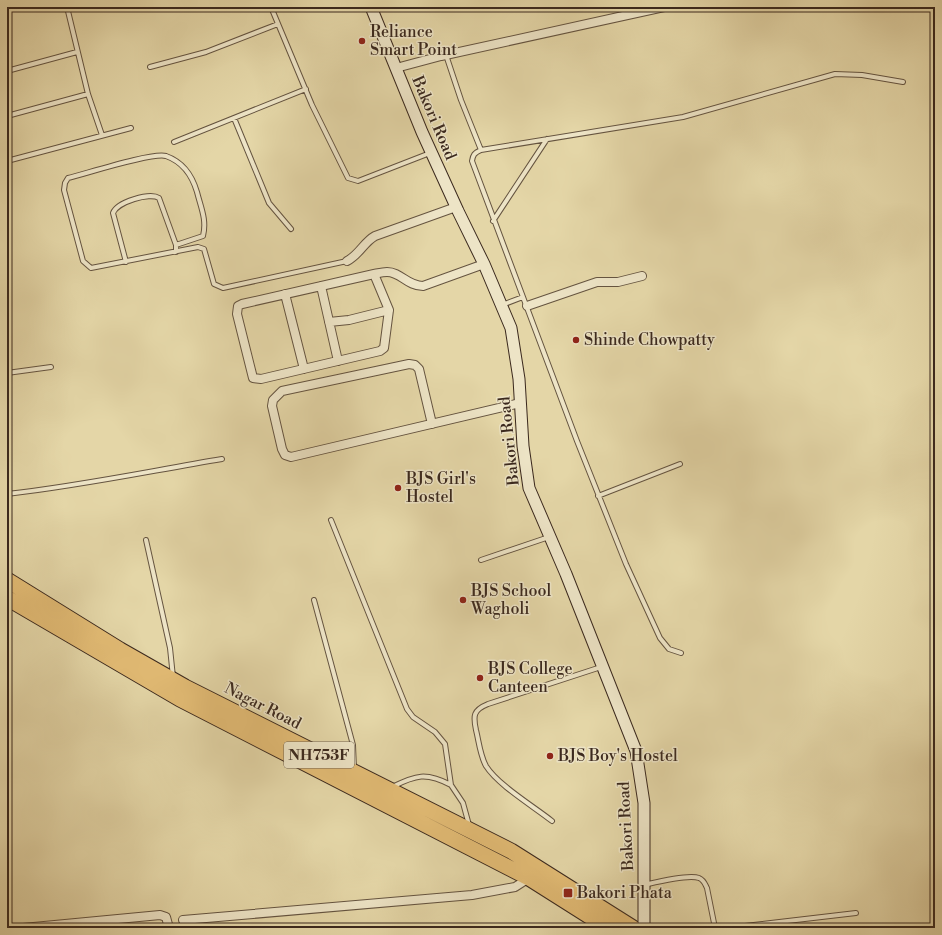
<svg xmlns="http://www.w3.org/2000/svg" width="942" height="935" font-family="'Libre Bodoni',serif">
<style>
.lines{fill:none;stroke-linecap:round;stroke-linejoin:round}
.lane-casing{stroke:#655440;stroke-width:6}
.street-casing{stroke:#655440;stroke-width:10}
.secondary-casing{stroke:#3b291e;stroke-width:13}
.highway-casing{stroke:#3b291e;stroke-width:17}
.lane{stroke:#ede4c6;stroke-width:4}
.street{stroke:#ede4c6;stroke-width:8}
.secondary{stroke:#ede4c6;stroke-width:11}
.highway{stroke:#e2bb74;stroke-width:15}
.poi-dot{fill:#8f2418;stroke:#ede4c6;stroke-width:1.5}
.labels{text-anchor:middle;dominant-baseline:central;stroke-width:3;stroke-linejoin:round;paint-order:stroke}
.shield{fill:#ede4c6;stroke:#706150;stroke-width:1}
.shield-label{font-size:15px;font-weight:bold;fill:#3b291e}
.poi-label{font-size:16px;fill:#3b291e;stroke:#ede4c6;text-anchor:start}
.street-label{font-size:16px;fill:#3b291e;stroke:#ede4c6}
</style>
<rect width="100%" height="100%" fill="#e4d6a7"/>
<filter id="stains"><feTurbulence type="fractalNoise" baseFrequency=".005" numOctaves="4"/><feColorMatrix values="0 0 0 0 .2 0 0 0 0 .09 0 0 0 0 .02 0 0 0 .5 -.17"/></filter>
<radialGradient id="worn" r=".72"><stop offset=".6" stop-color="#630" stop-opacity="0"/><stop offset="1" stop-color="#630" stop-opacity=".3"/></radialGradient>
<g class="lines">
<defs>
<path id="lane" d="M 67,7 L 88,94 L 102,135
M 271,7 L 312,105 L 348,178 L 358,181 L 430,153
M 446,55 L 461,100 L 481,150
M 150,67 L 206,52 L 278,24
M 7,71 L 77,52
M 7,116 L 88,94
M 234,118 L 269,203 L 291,229
M 174,142 L 306,89
M 7,161 L 131,128
M 493,221 L 547,139
M 176,245 L 203,236 C 207,220 201,208 197,192 C 192,175 183,162 166,156 C 152,152 85,174 68,178 L 65,183 L 64,190 L 83,261 L 91,268 L 198,247 L 204,249 L 214,284 L 223,288 L 347,261
M 126,262 L 113,213 C 117,202 150,192 159,198 L 176,245 L 176,252
M 502,305 L 523,297
M 7,373 L 51,367
M 7,494 C 79,486 150,471 222,459
M 598,496 L 680,464
M 331,520 L 407,709 L 413,717 L 435,732 L 445,744 L 451,785 L 463,803 L 469,825
M 146,540 L 170,648 L 173,677
M 481,560 L 549,537
M 314,600 L 353,745 L 354,769
M 681,653 L 669,649 L 660,638 L 626,564 L 577,441 L 472,161 C 473,155 474,153 481,150 L 683,117 L 835,74 L 862,75 L 903,82
M 392,787 C 416,775 426,772 451,785
M 552,821 C 533,806 498,785 486,766 C 480,755 479,742 476,730 C 473,716 473,710 488,704 L 601,667
M 644,885 C 657,882 688,874 699,878 C 704,880 705,884 707,888 L 715,928
M 728,928 L 856,913"/>
<path id="street" d="M 396,68 L 441,56 L 664,7
M 347,261 C 359,255 364,242 375,236 L 456,207
M 374,274 L 389,310 L 384,348 L 380,351 L 261,379 L 253,378 L 237,314 L 238,306 L 242,304 L 374,274 C 379,273 383,272 387,272 C 401,272 407,286 423,286 L 484,264
M 321,286 L 338,361
M 285,294 L 304,369
M 527,306 L 597,282 L 618,282 L 642,276
M 329,322 L 349,320 L 389,310
M 432,424 L 419,369 L 415,365 L 409,364 L 282,391 L 273,400 L 272,406 L 282,449 L 285,455 L 291,457 L 520,403
M 183,920 L 472,895 L 515,887 L 529,878
M 23,928 L 160,915 L 166,917 L 169,928"/>
<path id="secondary" d="M 371,7 L 422,132 L 458,211 L 484,264 L 511,328 L 519,379 L 523,446 L 529,488 L 566,574 L 636,751 L 644,803 L 644,928"/>
<path id="highway" d="M 7,580 L 120,650 L 185,687 L 511,851 L 633,928
M 7,598 L 180,699 L 529,878 L 608,928"/>
</defs>
<!-- lane casing -->
<use href="#lane" class="lane-casing"/>
<!-- street casing -->
<use href="#street" class="street-casing"/>
<!-- secondary casing -->
<use href="#secondary" class="secondary-casing"/>
<!-- highway casing -->
<use href="#highway" class="highway-casing"/>
<!-- lane -->
<use href="#lane" class="lane"/>
<!-- street -->
<use href="#street" class="street"/>
<!-- secondary -->
<use href="#secondary" class="secondary"/>
<!-- highway -->
<use href="#highway" class="highway"/>
</g>
<!-- markers -->
<g class="poi-dot">
<circle cx="362" cy="41" r="4"/>
<circle cx="576" cy="340" r="4"/>
<circle cx="398" cy="488" r="4"/>
<circle cx="463" cy="600" r="4"/>
<circle cx="480" cy="678" r="4"/>
<circle cx="550" cy="756" r="4"/>
<rect x="563" y="888" width="10" height="10" rx="2"/>
</g>
<g class="labels">
<!-- shield labels -->
<rect class="shield" x="284" y="742" width="70" height="26" rx="3"/>
<g class="shield-label">
<text x="319" y="755">NH753F</text>
</g>
<!-- poi labels -->
<g class="poi-label">
<text x="370" y="32">Reliance<tspan x="370" dy="18">Smart Point</tspan></text>
<text x="584" y="340">Shinde Chowpatty</text>
<text x="406" y="479">BJS Girl's<tspan x="406" dy="18">Hostel</tspan></text>
<text x="471" y="591">BJS School<tspan x="471" dy="18">Wagholi</tspan></text>
<text x="488" y="669">BJS College<tspan x="488" dy="18">Canteen</tspan></text>
<text x="558" y="756">BJS Boy's Hostel</text>
<text x="577" y="893">Bakori Phata</text>
</g>
<!-- street labels -->
<g class="street-label">
<text transform="translate(434 118) rotate(67)">Bakori Road</text>
<text transform="translate(509 441) rotate(-96)">Bakori Road</text>
<text transform="translate(263 706) rotate(27)">Nagar Road</text>
<text transform="translate(626 826) rotate(-93)">Bakori Road</text>
</g>
</g>
<!-- margin -->
<rect width="942" height="935" fill="none" stroke="#e4d6a7" stroke-width="24"/>
<rect x="8" y="8" width="926" height="919" fill="none" stroke="#3b291e" stroke-width="2"/>
<rect x="12" y="12" width="918" height="911" fill="none" stroke="#3b291e"/>
<rect width="100%" height="100%" filter="url(#stains)"/>
<rect width="100%" height="100%" fill="url(#worn)"/>
</svg>
